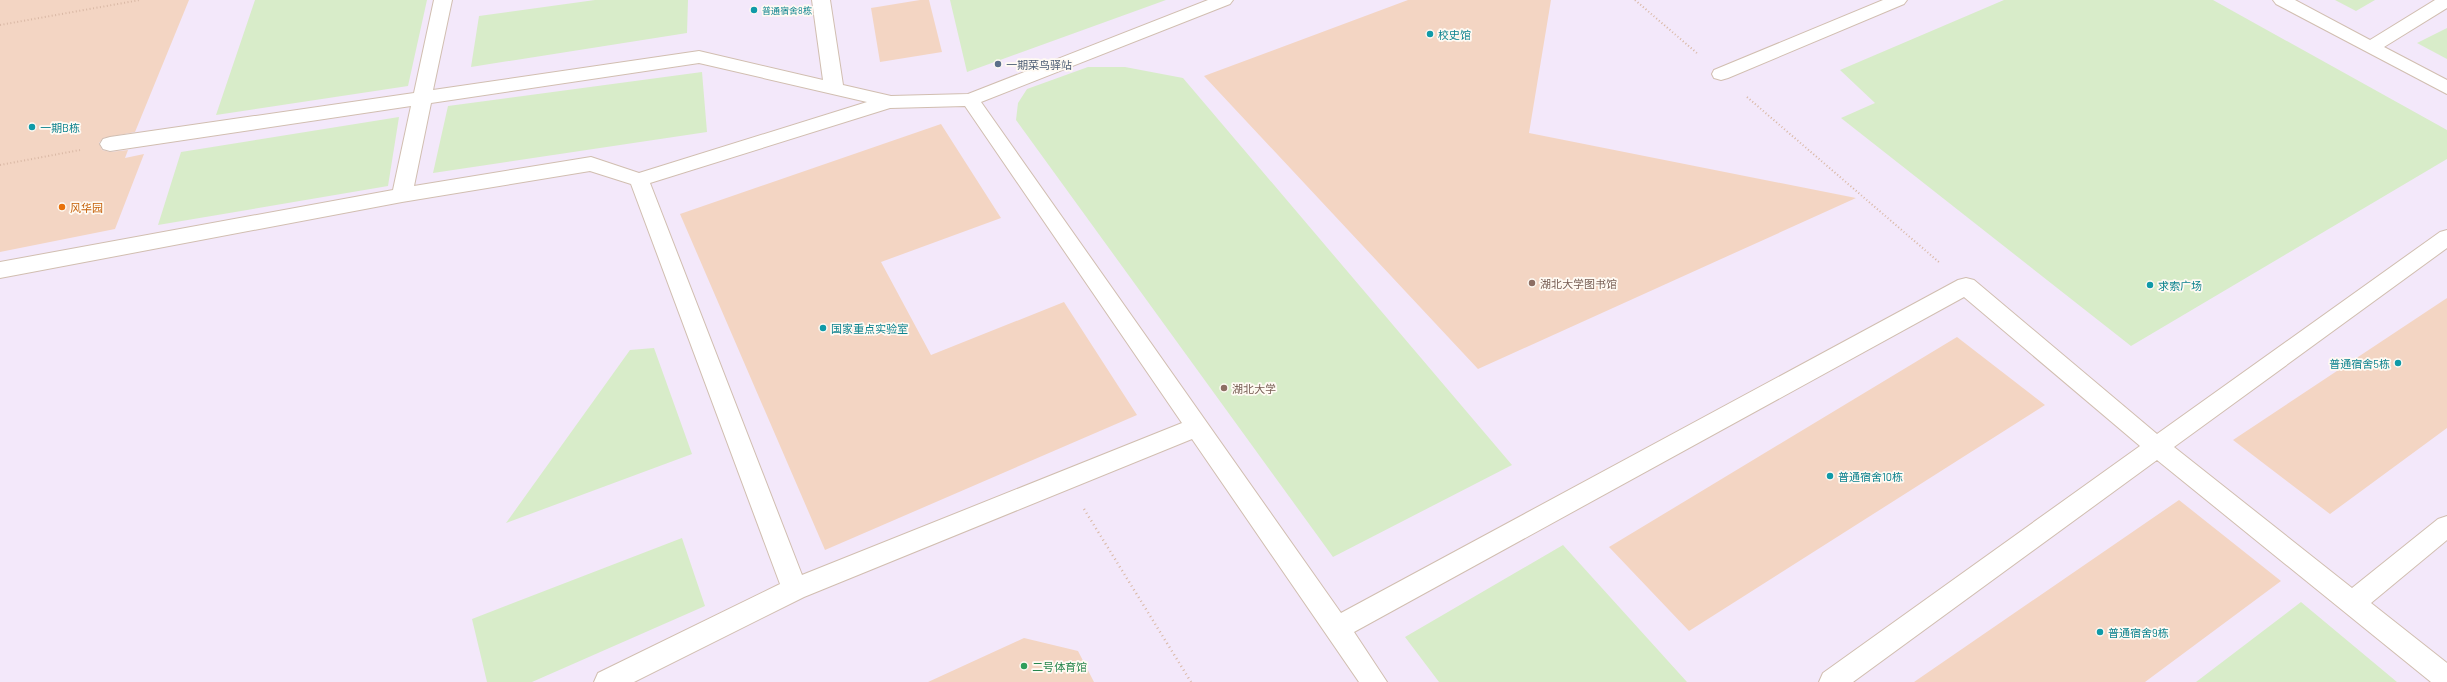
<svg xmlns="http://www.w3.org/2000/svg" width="2447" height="682" font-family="Barlow,'Noto Sans SC',sans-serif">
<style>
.education{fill:#f3e8fa}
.green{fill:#d8ecc9}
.building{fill:#f3d5c3}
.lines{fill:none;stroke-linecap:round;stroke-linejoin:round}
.street-casing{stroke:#d1beb0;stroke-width:2}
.path-far1{stroke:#d9b8a5;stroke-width:2;stroke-dasharray:1 2.5;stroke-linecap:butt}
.path{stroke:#d9b8a5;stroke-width:2.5;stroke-dasharray:1 3.5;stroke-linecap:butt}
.street{fill:#fff;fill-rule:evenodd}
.culture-dot{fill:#0f9aa8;stroke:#fffaf3;stroke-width:1.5}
.service-dot{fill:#5c6f8a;stroke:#fffaf3;stroke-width:1.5}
.food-dot{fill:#e8710a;stroke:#fffaf3;stroke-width:1.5}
.education-dot{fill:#8d6e63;stroke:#fffaf3;stroke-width:1.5}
.leisure-dot{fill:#2e9e5b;stroke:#fffaf3;stroke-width:1.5}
.labels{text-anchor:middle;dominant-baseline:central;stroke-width:3.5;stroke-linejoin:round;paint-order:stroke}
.far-culture-label{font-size:9px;fill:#0d838f;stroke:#fffaf3;text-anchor:start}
.culture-label{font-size:11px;fill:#0d838f;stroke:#fffaf3;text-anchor:start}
.service-label{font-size:11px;fill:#4e5e75;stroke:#fffaf3;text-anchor:start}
.food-label{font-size:11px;fill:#c56008;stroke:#fffaf3;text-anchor:start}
.education-label{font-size:11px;fill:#785e54;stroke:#fffaf3;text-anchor:start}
.leisure-label{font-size:11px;fill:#27864d;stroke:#fffaf3;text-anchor:start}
</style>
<rect width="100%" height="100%" fill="#fdf6ec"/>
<!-- education -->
<path class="education" d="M 155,0 L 2447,0 L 2447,682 L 0,682 L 0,93 Z"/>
<!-- green -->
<path class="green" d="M 255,0 L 427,0 L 408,86 L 216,115 Z
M 595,0 L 688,0 L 687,33 L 471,67 L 479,16 Z
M 950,0 L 1166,0 L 967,72 Z
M 2004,0 L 2213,0 L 2447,130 L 2447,159 L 2131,346 L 1841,118 L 1875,103 L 1840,70 Z
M 2335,0 L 2375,0 L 2356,11 Z
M 2447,28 L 2447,59 L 2417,43 Z
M 1088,67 L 1125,67 L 1183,78 L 1512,465 L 1333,557 L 1016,120 L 1018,103 L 1027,89 Z
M 702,72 L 707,132 L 433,173 L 448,106 Z
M 399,117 L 388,186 L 158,225 L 181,152 Z
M 654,348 L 692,454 L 506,523 L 630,350 Z
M 682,538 L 705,606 L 532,682 L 487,682 L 472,619 Z
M 1563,545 L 1687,682 L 1439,682 L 1405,637 Z
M 2301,602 L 2397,682 L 2196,682 Z"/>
<!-- building -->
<path class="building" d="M 0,0 L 189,0 L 135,132 L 103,138 L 99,143 L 102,150 L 110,152 L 128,150 L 125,158 L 144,154 L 115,229 L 0,252 Z
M 920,0 L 929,0 L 942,52 L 880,62 L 871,8 Z
M 1408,0 L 1551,0 L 1529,133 L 1856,198 L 1478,369 L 1204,76 Z
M 941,124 L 1001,218 L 881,262 L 931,355 L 1064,302 L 1137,415 L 825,550 L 680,214 Z
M 2447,298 L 2447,428 L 2330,514 L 2233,440 Z
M 1957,337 L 2045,405 L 1689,631 L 1609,547 Z
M 2179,500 L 2281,581 L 2145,682 L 1914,682 Z
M 1024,638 L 1078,651 L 1094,682 L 928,682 Z"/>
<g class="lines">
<defs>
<path id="street" d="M 434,0 L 452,0 L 433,90 L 699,51 L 823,80 L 812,0 L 830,0 L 843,85 L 891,96 L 968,94 L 1208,0 L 1233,0 L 1230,4 L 981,102 L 1341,613 L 1958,280 L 1966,278 L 1974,280 L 2157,434 L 2440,232 L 2447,230 L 2447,248 L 2174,447 L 2352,588 L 2438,519 L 2447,516 L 2447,540 L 2371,603 L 2447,663 L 2447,682 L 2431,682 L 2157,460 L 1853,682 L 1819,682 L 1823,673 L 2140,446 L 1964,297 L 1354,632 L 1387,682 L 1359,682 L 1192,439 L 804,597 L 634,682 L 594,682 L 598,673 L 780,584 L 631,184 L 590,171 L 402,202 L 0,278 L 0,262 L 393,190 L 411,106 L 110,151 L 103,149 L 100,144 L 103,139 L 110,137 L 414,93 ZM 699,63 L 867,102 L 639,173 L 591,157 L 414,186 L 431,103 ZM 965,106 L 1182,423 L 802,575 L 650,183 L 890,108 Z
M 1883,0 L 1907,0 L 1904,4 L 1728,78 L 1721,80 L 1714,78 L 1712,74 L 1714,70 Z
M 2273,0 L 2295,0 L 2370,40 L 2435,0 L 2447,0 L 2447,8 L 2384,47 L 2447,80 L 2447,94 L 2276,4 Z"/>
</defs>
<!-- street casing -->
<use href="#street" class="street-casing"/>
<!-- path-far1 -->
<path class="path-far1" d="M 1635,0 L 1698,54
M 0,25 L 140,0
M 1747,97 L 1940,263
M 0,165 L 80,150"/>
<!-- path -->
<path class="path" d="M 1084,509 L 1191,682"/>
<!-- street -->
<use href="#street" class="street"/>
</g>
<!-- markers -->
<g class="culture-dot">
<circle cx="754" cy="10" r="4"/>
<circle cx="1430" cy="34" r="4"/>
<circle cx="32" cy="127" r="4"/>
<circle cx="2150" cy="285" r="4"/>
<circle cx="823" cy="328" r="4"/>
<circle cx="2398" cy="363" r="4"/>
<circle cx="1830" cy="476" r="4"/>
<circle cx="2100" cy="632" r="4"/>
</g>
<circle class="service-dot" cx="998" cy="64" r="4"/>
<circle class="food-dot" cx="62" cy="207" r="4"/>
<g class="education-dot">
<circle cx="1532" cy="283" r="4"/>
<circle cx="1224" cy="388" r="4"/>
</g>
<circle class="leisure-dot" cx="1024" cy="666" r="4"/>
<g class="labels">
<!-- far-culture labels -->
<g class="far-culture-label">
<text x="762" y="10">普通宿舍8栋</text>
</g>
<!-- culture labels -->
<g class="culture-label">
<text x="1438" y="34">校史馆</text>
<text x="40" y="127">一期B栋</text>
<text x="2158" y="285">求索广场</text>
<text x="831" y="328">国家重点实验室</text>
<text x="2390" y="363" text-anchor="end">普通宿舍5栋</text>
<text x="1838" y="476">普通宿舍10栋</text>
<text x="2108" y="632">普通宿舍9栋</text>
</g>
<!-- service labels -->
<g class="service-label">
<text x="1006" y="64">一期菜鸟驿站</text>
</g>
<!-- food labels -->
<g class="food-label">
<text x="70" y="207">风华园</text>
</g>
<!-- education labels -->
<g class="education-label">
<text x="1540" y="283">湖北大学图书馆</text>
<text x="1232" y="388">湖北大学</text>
</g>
<!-- leisure labels -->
<g class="leisure-label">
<text x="1032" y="666">二号体育馆</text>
</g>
</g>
</svg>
